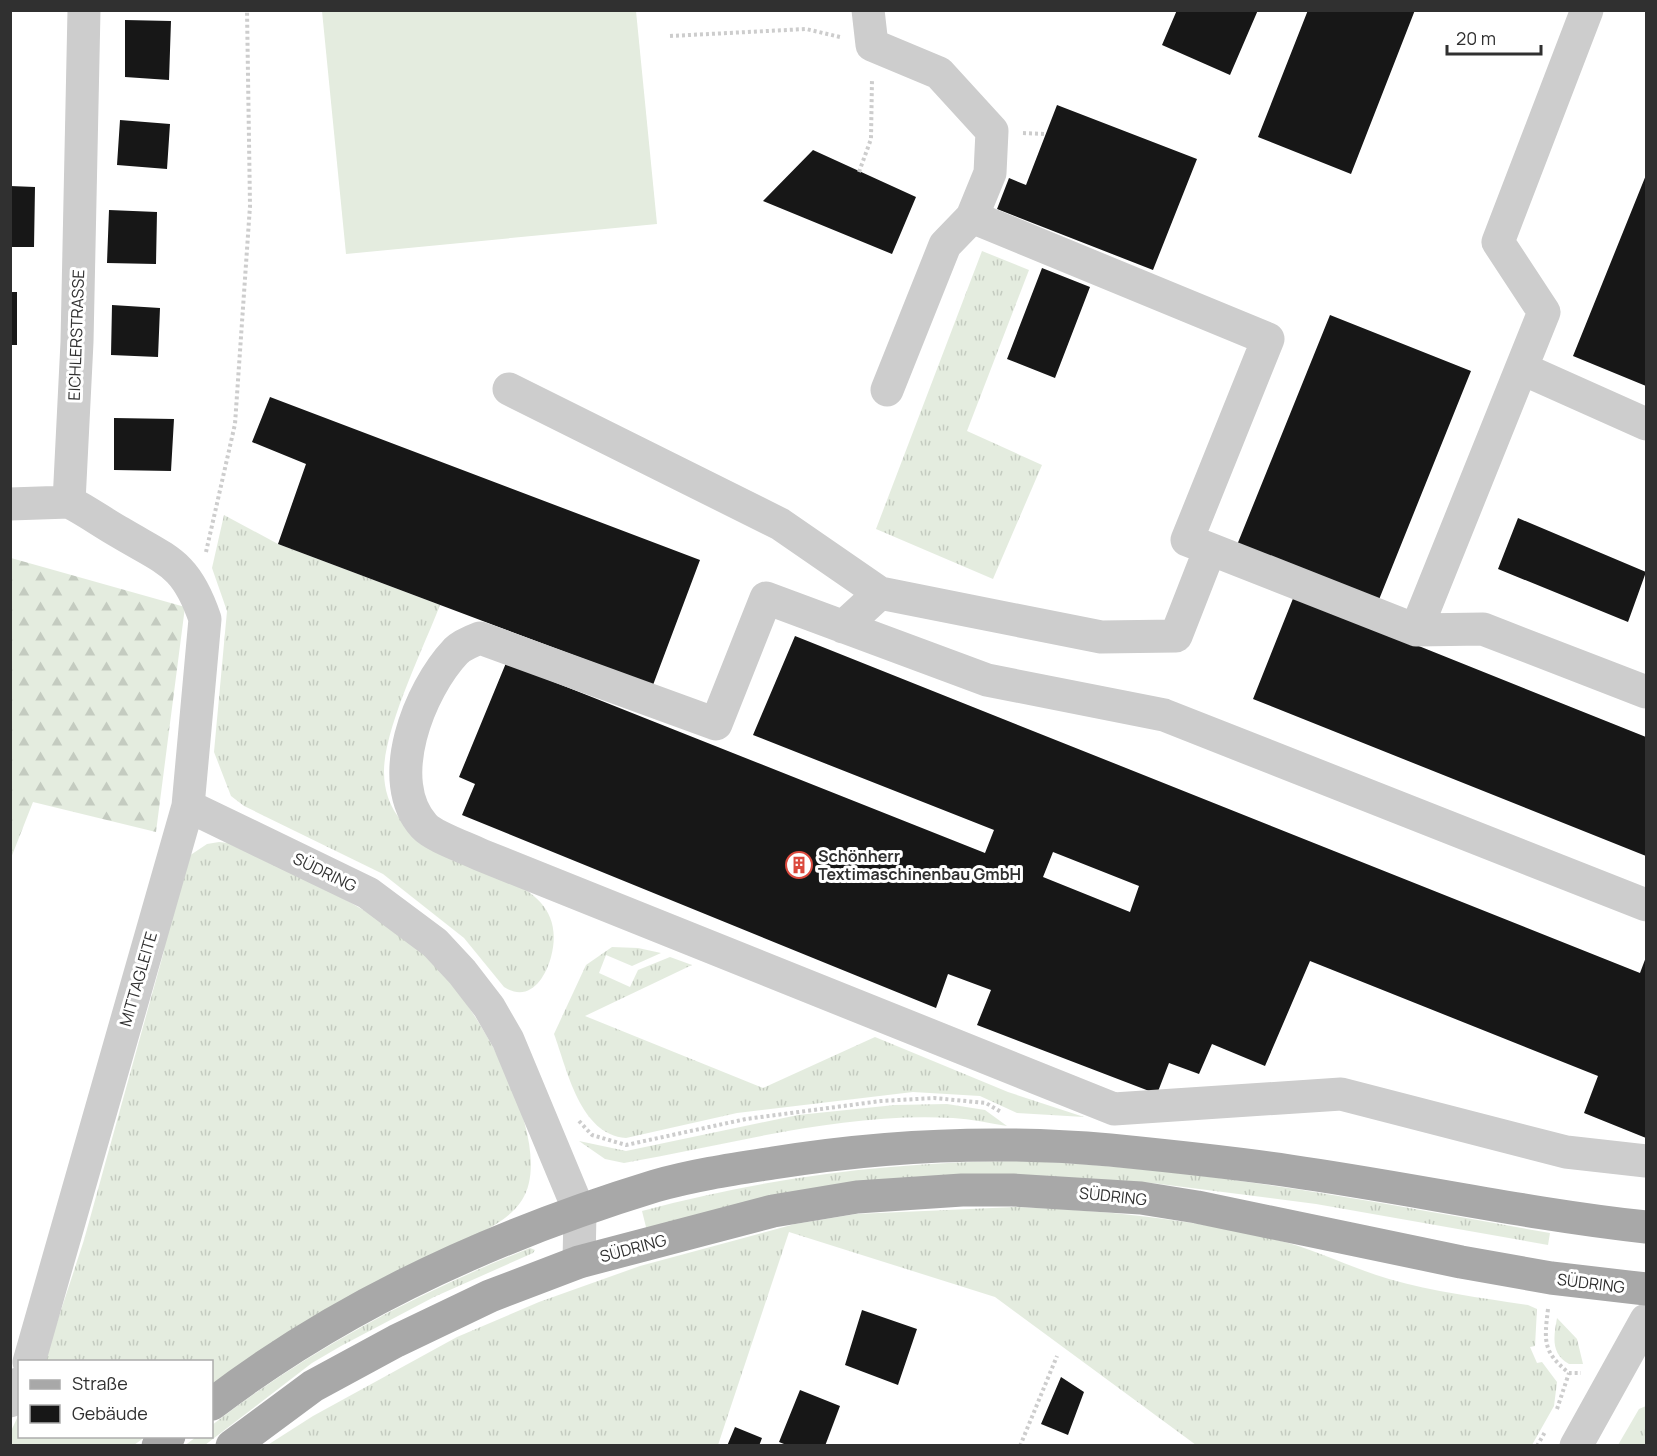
<svg xmlns="http://www.w3.org/2000/svg" width="1657" height="1456" font-family="Manrope,sans-serif">
<style>
.grass{fill:url(#grass-tufts)}
.forest{fill:url(#forest-firs)}
.pitch{fill:#e4ecdf}
.building{fill:#171717;fill-rule:evenodd}
.lines{fill:none;stroke-linecap:round;stroke-linejoin:round}
.path{stroke:#cdcdcd;stroke-width:4;stroke-dasharray:3 3;stroke-linecap:butt}
.minor{stroke:#cdcdcd;stroke-width:33}
.major{stroke:#a8a8a8;stroke-width:33}
.labels{text-anchor:middle;dominant-baseline:central;stroke-width:6;stroke-linejoin:round;paint-order:stroke}
.street-label{font-size:16px;fill:#303030;stroke:#fff}
.poi-label{font-size:16px;font-weight:bold;fill:#303030;stroke:#fff;text-anchor:start}
</style>
<defs>
<pattern id="grass-tufts" width="24" height="20" patternUnits="userSpaceOnUse" patternTransform="scale(1.5)"><rect width="24" height="20" fill="#e4ecdf"/><path d="M3 7l-1-3M5 7V3M7 7l1-3M15 17l-1-3M17 17v-4M19 17l1-3" fill="none" stroke="#c4cbc0"/></pattern>
<pattern id="forest-firs" width="22" height="20" patternUnits="userSpaceOnUse" patternTransform="scale(1.5)"><rect width="22" height="20" fill="#e4ecdf"/><path d="M5 1l3.5 6h-7zM16 11l3.5 6h-7z" fill="#c4cbc0"/></pattern>
</defs>
<rect width="100%" height="100%" fill="#fff"/>
<!-- grass -->
<path class="grass" d="M 982,251 L 1029,270 L 967,431 L 1042,465 L 993,579 L 876,529 Z
M 224,515 L 278,544 L 440,605 C 424,647 383,730 384,773 C 386,884 579,850 551,957 C 545,979 529,1003 504,987 L 464,938 L 383,874 L 244,806 L 231,796 L 214,752 L 227,611 L 212,568 Z
M 219,842 L 228,843 C 297,876 368,904 425,954 C 471,994 559,1142 522,1200 C 507,1224 474,1235 450,1246 L 212,1385 L 212,1362 L 44,1362 L 84,1240 L 164,951 L 153,948 L 189,856 L 207,844 Z
M 612,947 L 638,948 L 661,953 L 632,966 L 606,955 L 599,973 L 630,987 L 638,970 L 670,957 L 692,965 L 585,1016 L 763,1088 L 875,1037 L 1008,1092 L 1084,1117 L 1017,1113 L 980,1096 L 913,1092 L 737,1113 L 626,1138 C 580,1135 567,1069 554,1034 L 586,965 Z
M 947,1104 L 985,1110 L 1007,1126 C 989,1123 971,1119 953,1118 C 841,1112 733,1144 624,1163 L 605,1159 L 579,1141 L 626,1151 L 798,1115 L 895,1105 Z
M 1020,1161 C 1199,1167 1374,1202 1550,1233 L 1548,1245 L 1316,1204 L 1152,1183 L 1026,1175 L 647,1231 L 642,1211 C 770,1177 887,1162 1020,1161 Z
M 1015,1207 C 1104,1210 1190,1219 1277,1240 C 1315,1249 1351,1268 1389,1279 C 1434,1292 1482,1298 1528,1305 L 1537,1309 L 1535,1346 L 1530,1347 L 1537,1363 L 1542,1362 L 1557,1382 L 1554,1406 L 1532,1445 L 1196,1445 L 995,1297 L 789,1232 L 718,1445 L 266,1446 L 313,1416 L 457,1337 L 539,1302 L 640,1266 L 795,1224 L 856,1214 Z
M 530,1248 L 535,1250 L 533,1253 L 434,1297 L 341,1346 L 312,1363 L 205,1445 L 184,1446 L 196,1437 L 212,1436 L 212,1425 C 308,1350 417,1293 530,1248 Z
M 1557,1318 L 1577,1339 L 1583,1364 L 1569,1364 C 1550,1353 1554,1336 1557,1318 Z
M 1646,1406 L 1646,1445 L 1618,1445 L 1639,1409 Z
M 19,1414 L 20,1436 L 145,1437 L 134,1445 L 11,1446 L 11,1431 Z"/>
<!-- forest -->
<path class="forest" d="M 11,558 L 185,607 L 156,832 L 33,802 L 11,858 Z"/>
<!-- pitch -->
<path class="pitch" d="M 322,11 L 636,11 L 657,224 L 346,254 Z"/>
<!-- building -->
<path class="building" d="M 1177,10 L 1258,10 L 1230,75 L 1162,45 Z
M 1308,10 L 1415,10 L 1351,174 L 1258,137 Z
M 125,20 L 171,21 L 169,80 L 125,77 Z
M 1057,105 L 1197,159 L 1153,270 L 997,209 L 1009,178 L 1026,185 Z
M 120,120 L 170,124 L 167,169 L 117,165 Z
M 813,150 L 916,197 L 892,254 L 763,201 Z
M 1646,175 L 1646,386 L 1573,356 Z
M 10,186 L 35,187 L 34,247 L 10,247 Z
M 109,210 L 157,212 L 156,264 L 107,263 Z
M 1042,268 L 1090,287 L 1055,378 L 1007,359 Z
M 10,292 L 17,292 L 17,345 L 10,345 Z
M 112,305 L 160,308 L 158,357 L 111,355 Z
M 1330,315 L 1471,371 L 1378,602 L 1237,545 Z
M 270,397 L 700,560 L 653,685 L 278,544 L 306,464 L 252,442 Z
M 114,418 L 174,419 L 171,471 L 114,470 Z
M 1518,518 L 1646,572 L 1628,622 L 1498,569 Z
M 1294,596 L 1646,737 L 1646,856 L 1253,699 Z
M 795,636 L 1640,973 L 1646,957 L 1646,1138 L 1584,1113 L 1598,1076 L 1310,961 L 1265,1066 L 1212,1044 L 1199,1074 L 1169,1063 L 1157,1094 L 977,1025 L 991,990 L 948,974 L 936,1008 L 462,815 L 475,784 L 459,777 L 506,663 L 985,853 L 994,830 L 753,735 ZM 1053,852 L 1139,886 L 1130,912 L 1043,877 Z
M 862,1310 L 917,1329 L 898,1385 L 845,1365 Z
M 1061,1377 L 1084,1392 L 1068,1435 L 1041,1424 Z
M 800,1390 L 840,1406 L 825,1446 L 789,1446 L 779,1442 Z
M 735,1427 L 762,1438 L 759,1446 L 727,1446 Z"/>
<g class="lines">
<!-- path -->
<path class="path" d="M 670,36 L 806,29 L 840,37
M 1023,133 L 1046,134
M 859,172 L 871,139 L 872,79
M 206,552 L 235,424 L 250,206 L 247,10
M 579,1121 L 592,1135 L 626,1145 L 746,1119 L 881,1101 L 934,1098 L 986,1103 L 1001,1112
M 1548,1309 C 1544,1342 1543,1352 1569,1373 L 1581,1373
M 1557,1409 L 1569,1373
M 1020,1446 L 1057,1356
M 1537,1446 L 1545,1432"/>
<!-- minor -->
<path class="minor" d="M 868,10 L 872,45 L 939,73 L 992,131 L 990,173 L 972,217 L 945,245 L 887,390
M 972,217 L 1268,339 L 1187,540 L 1210,549
M 1523,369 L 1646,424
M 509,389 L 780,524 L 880,593
M 10,504 L 69,502
M 843,627 L 880,593 L 1101,637 L 1176,636 L 1210,549 L 1416,630 L 1483,629 L 1646,692
M 1416,630 L 1544,312 L 1498,242 L 1587,10
M 188,806 L 368,893 L 435,943 L 462,972 L 489,1007 L 508,1040 L 580,1213 L 579,1262
M 1646,905 L 1164,715 L 987,680 L 766,598 L 716,724 L 480,638 C 472,641 462,645 456,651 C 419,690 383,781 424,826 C 434,837 467,848 481,855 L 1114,1109 L 1341,1094 L 1566,1152 L 1646,1161
M 29,1362 L 188,806 L 205,619 C 186,563 168,561 121,533 C 103,523 87,511 69,502 L 77,342 L 84,10
M 10,1401 L 20,1383
M 1576,1446 L 1646,1320"/>
<!-- major -->
<path class="major" d="M 212,1404 C 343,1304 498,1234 655,1186 C 693,1175 734,1169 773,1163 C 885,1145 998,1140 1110,1150 C 1170,1156 1230,1162 1290,1171 C 1409,1188 1527,1214 1646,1227
M 158,1446 L 169,1436
M 232,1446 L 313,1386 L 396,1341 L 490,1296 L 579,1262 L 773,1211 L 857,1197 L 962,1190 L 1013,1190 L 1141,1198 L 1197,1207 L 1461,1262 L 1551,1278 L 1646,1289"/>
</g>
<!-- icons -->
<defs>
<symbol id="building-ring" viewBox="-11 -11 22 22"><circle r="9.5" fill="#fff" stroke="#db493d" stroke-width="1.5"/><path d="M-4-6H4V6H1V3H-1V6H-4ZM-2.5-4.3h1.7v1.8h-1.7ZM.8-4.3h1.7v1.8H.8ZM-2.5-1h1.7V.8h-1.7ZM.8-1h1.7V.8H.8Z" fill="#db493d"/></symbol>
</defs>
<g fill-rule="evenodd">
<use href="#building-ring" x="784" y="850" width="30" height="30"/>
</g>
<g class="labels">
<!-- street labels -->
<g class="street-label">
<text transform="translate(76 335) rotate(-88)">EICHLERSTRASSE</text>
<text transform="translate(325 872) rotate(26)">SÜDRING</text>
<text transform="translate(138 979) rotate(-74)">MITTAGLEITE</text>
<text transform="translate(1113 1196) rotate(6)">SÜDRING</text>
<text transform="translate(633 1248) rotate(-15)">SÜDRING</text>
<text transform="translate(1591 1283) rotate(7)">SÜDRING</text>
</g>
<!-- poi labels -->
<g class="poi-label">
<text x="818" y="856">Schönherr<tspan x="818" dy="18">Textimaschinenbau GmbH</tspan></text>
</g>
</g>
<!-- border -->
<rect width="1657" height="1456" fill="none" stroke="#303030" stroke-width="24"/>
<!-- legend -->
<rect x="18" y="1360" width="195" height="78" fill="#ffffff" stroke="#acacac" stroke-width="1.5"/>
<rect x="30" y="1380" width="30" height="9" fill="#a8a8a8" stroke="#acacac" stroke-width="1.5"/>
<text x="72" y="1390" font-size="18" fill="#303030">Straße</text>
<rect x="30" y="1405" width="30" height="18" fill="#171717" stroke="#acacac" stroke-width="1.5"/>
<text x="72" y="1420" font-size="18" fill="#303030">Gebäude</text>
<!-- scale -->
<path d="M1447 45v9h94v-9" fill="none" stroke="#303030" stroke-width="3"/>
<text x="1456" y="45" font-size="18" fill="#303030" stroke="#ffffff" stroke-width="4.5" paint-order="stroke">20 m</text>
</svg>
